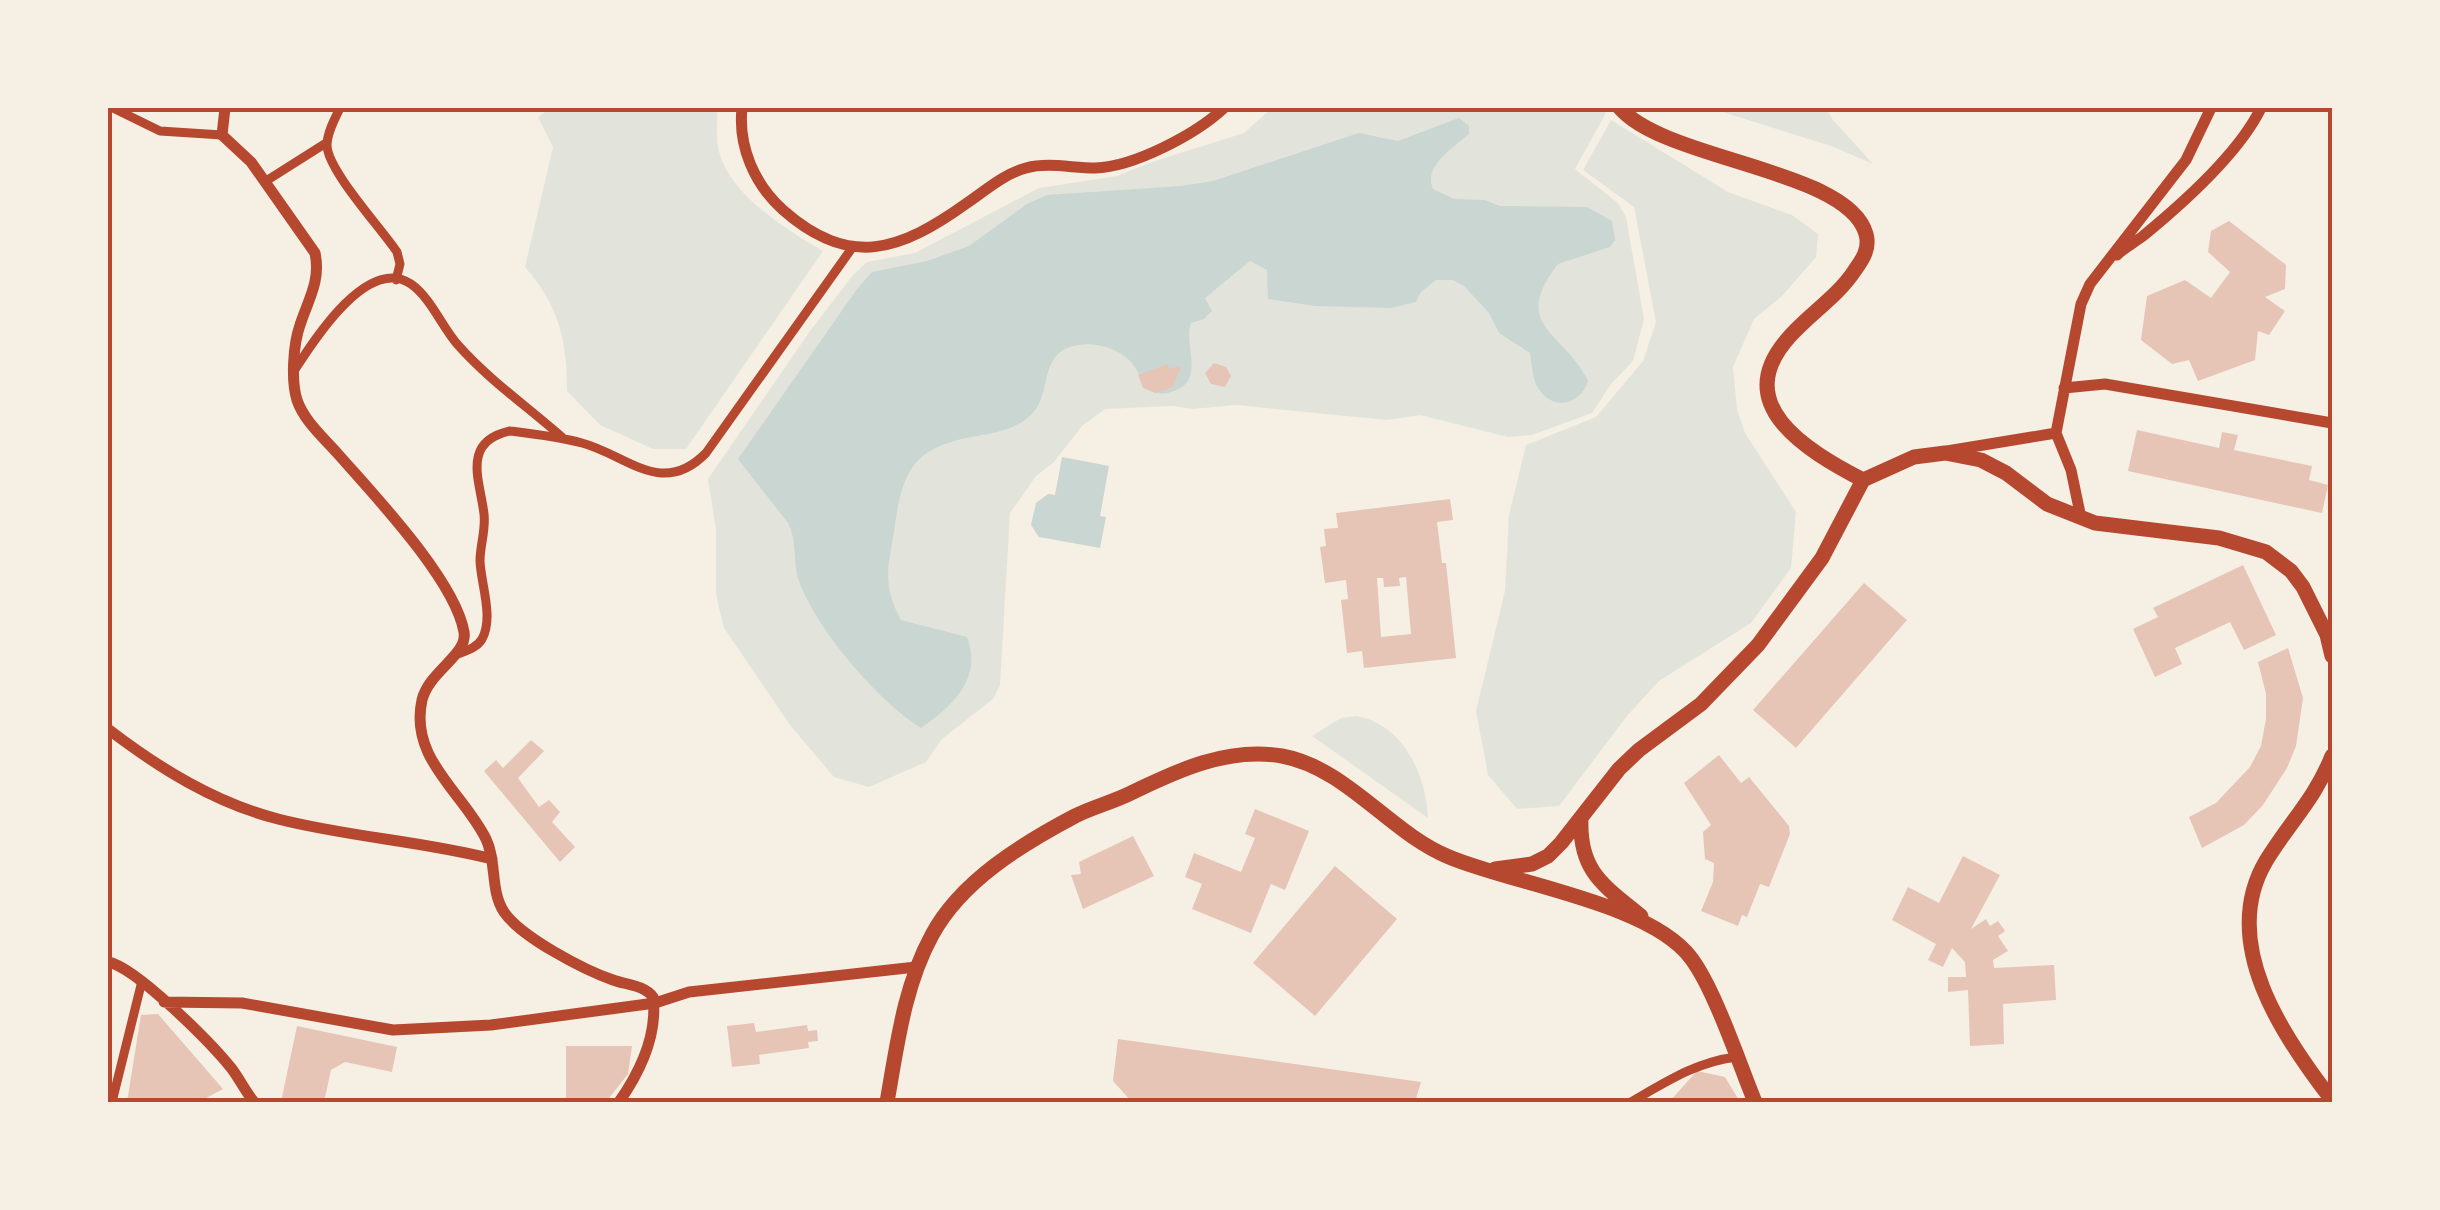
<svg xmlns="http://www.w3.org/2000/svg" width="2440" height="1210" font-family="'Fira Sans',sans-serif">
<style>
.green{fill:#e2e4dc}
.water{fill:#c9d6d2}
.building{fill:#e6c5b7;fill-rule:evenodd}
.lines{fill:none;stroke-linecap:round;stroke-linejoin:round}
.minor{stroke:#b5482f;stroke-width:9}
.tertiary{stroke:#b5482f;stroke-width:11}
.primary{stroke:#b5482f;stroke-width:15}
.neatline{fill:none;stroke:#b5482f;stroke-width:4}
</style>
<rect width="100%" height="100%" fill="#f6efe4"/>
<!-- green -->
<path class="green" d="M 550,108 L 717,108 C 718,120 716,135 718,147 C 727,194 786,229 823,251 L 686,449 L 653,449 L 600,425 L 567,391 C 567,340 559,306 525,267 L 553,147 L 538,117 Z
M 1272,108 L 1600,108 L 1606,113 L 1575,169 L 1618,203 L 1626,217 L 1644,319 L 1633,361 L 1611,384 L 1592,413 L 1532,435 L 1508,437 L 1420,415 L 1387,420 L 1236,405 L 1193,409 L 1172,406 L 1105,409 L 1082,426 L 1054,462 L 1036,476 L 1010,513 L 1000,685 L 993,699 L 942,739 L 926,762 L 869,787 L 834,777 L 790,725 L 724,628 L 716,595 L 716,530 L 708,479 L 810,331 L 853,275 L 867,262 L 915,253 L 1039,188 L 1117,176 L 1152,162 L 1244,133 Z
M 1710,108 L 1826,108 L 1833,120 L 1873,164 L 1834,147 Z
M 1611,120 L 1728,192 L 1792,215 L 1818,234 L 1816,257 L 1782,296 L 1754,319 L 1733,367 L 1737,410 L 1745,433 L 1796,512 L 1791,568 L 1751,623 L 1659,681 L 1627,716 L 1559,806 L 1517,809 L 1488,775 L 1476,711 L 1505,591 L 1509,515 L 1526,445 L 1596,417 L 1643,361 L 1656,322 L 1634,207 L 1583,170 Z
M 1357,716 C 1404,725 1426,775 1428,818 L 1312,736 L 1341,718 Z"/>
<!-- water -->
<path class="water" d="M 1459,118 L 1469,126 L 1469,134 C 1453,148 1423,166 1433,189 L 1454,199 L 1485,200 L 1500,206 L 1587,207 L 1612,221 L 1615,240 L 1610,247 L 1558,264 C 1509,327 1565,332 1588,381 C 1580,406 1551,412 1537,386 C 1532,377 1532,363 1530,353 L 1499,333 L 1489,313 L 1464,286 L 1453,280 L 1436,280 L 1420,293 L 1416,302 L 1391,308 L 1315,306 L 1268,299 L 1267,270 L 1250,261 L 1205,298 L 1212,311 L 1204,319 L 1191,323 C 1183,344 1206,380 1174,391 C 1145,402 1143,374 1129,360 C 1118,349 1096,342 1079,345 C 1036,351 1054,394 1031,415 C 1017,428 1000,432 982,435 C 914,446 903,467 894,531 C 888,569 882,584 901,620 L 967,637 C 983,679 952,706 921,728 C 878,701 819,632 800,584 C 792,563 798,543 788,523 L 738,459 L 857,289 L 872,272 L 927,261 L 969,246 L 1027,204 L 1047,195 L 1181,186 L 1213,181 L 1359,133 L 1398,141 Z
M 1062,457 L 1109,466 L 1100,516 L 1106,517 L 1100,548 L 1039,537 L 1031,525 L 1036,503 L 1048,494 L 1055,495 Z"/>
<!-- building -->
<path class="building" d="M 2229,221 L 2286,265 L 2285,289 L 2265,297 L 2285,311 L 2269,335 L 2258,331 L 2255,360 L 2198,381 L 2189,360 L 2172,364 L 2141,340 L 2147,296 L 2185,280 L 2211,298 L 2230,272 L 2208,252 L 2211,231 Z
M 1214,363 L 1226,367 L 1231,376 L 1225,387 L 1211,384 L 1205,373 Z
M 1168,364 L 1169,369 L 1181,366 L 1173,387 L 1155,393 L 1143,388 L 1138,375 Z
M 2137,430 L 2219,448 L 2222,432 L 2238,435 L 2234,450 L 2312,466 L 2309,480 L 2328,485 L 2322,513 L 2128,471 Z
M 1450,499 L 1453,520 L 1437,522 L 1442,563 L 1446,563 L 1456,658 L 1364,668 L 1362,651 L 1347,653 L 1341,600 L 1348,599 L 1346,580 L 1325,583 L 1320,547 L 1326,546 L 1324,529 L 1338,528 L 1336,513 ZM 1406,577 L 1411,634 L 1381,637 L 1377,578 L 1383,578 L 1384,587 L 1400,586 L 1399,578 Z
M 2243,565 L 2276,635 L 2244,650 L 2230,622 L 2175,648 L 2182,664 L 2155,677 L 2133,629 L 2158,617 L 2153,608 Z
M 1864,583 L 1907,620 L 1796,748 L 1753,710 Z
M 2288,648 L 2303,698 L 2296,746 L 2287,768 L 2263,805 L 2244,825 L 2202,848 L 2189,817 L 2216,803 L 2250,767 L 2261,746 L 2266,719 L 2266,694 L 2258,662 Z
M 531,740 L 544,751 L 518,778 L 539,807 L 549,800 L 560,812 L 552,822 L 575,847 L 560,862 L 484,771 L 496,760 L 503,768 Z
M 1719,755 L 1741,783 L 1749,777 L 1789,826 L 1790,834 L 1769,887 L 1760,884 L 1747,917 L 1742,915 L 1738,926 L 1701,911 L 1713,882 L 1714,863 L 1705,859 L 1703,832 L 1711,825 L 1684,783 Z
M 1255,809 L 1309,831 L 1285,890 L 1271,884 L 1251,933 L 1192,909 L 1202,884 L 1185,877 L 1194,853 L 1241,872 L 1255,838 L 1245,834 Z
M 1133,836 L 1154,876 L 1083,909 L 1071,875 L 1081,874 L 1079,862 Z
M 1963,856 L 2000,875 L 1971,929 L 1986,919 L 1990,926 L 1998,921 L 2005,931 L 1998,936 L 2008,951 L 1993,960 L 1994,968 L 2054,965 L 2056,1000 L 2003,1004 L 2004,1044 L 1970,1046 L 1968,990 L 1948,992 L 1948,977 L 1966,977 L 1965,962 L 1952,948 L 1943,967 L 1928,960 L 1936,944 L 1892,920 L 1908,887 L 1939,903 Z
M 1335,866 L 1397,919 L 1315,1016 L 1253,963 Z
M 158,1014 L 223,1089 L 199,1102 L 127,1102 L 141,1015 Z
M 754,1023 L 756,1032 L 807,1025 L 808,1031 L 817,1030 L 818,1041 L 808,1042 L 809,1048 L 759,1055 L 760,1064 L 732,1067 L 727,1026 Z
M 297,1026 L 397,1047 L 392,1072 L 345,1062 L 331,1070 L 324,1102 L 281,1102 Z
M 1118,1039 L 1421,1082 L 1415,1102 L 1132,1102 L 1113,1081 Z
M 566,1046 L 632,1046 L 628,1074 L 606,1102 L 566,1099 Z
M 1697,1071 L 1725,1077 L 1740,1102 L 1669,1102 Z"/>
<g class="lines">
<!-- minor -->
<path class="minor" d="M 113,108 L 160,131 L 222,135
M 340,108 C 335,118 327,133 327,145 C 327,170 382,229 397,252 L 400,264 L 396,280
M 266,181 L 326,143
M 296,368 C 314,340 368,255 411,284 C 431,298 442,327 458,345 C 489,380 528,407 563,438
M 456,655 C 465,651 477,648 482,639 C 494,617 481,585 480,561 C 480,545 486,530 484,514 C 480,480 461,442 510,431 C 534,434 559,437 582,443 C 627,455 662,498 706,453 L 852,248
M 112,1102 L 142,981
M 1631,1102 C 1666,1082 1696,1062 1736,1057"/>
<!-- tertiary -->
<path class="tertiary" d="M 225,108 L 222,135 L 251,162 L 315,253 C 321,281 308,300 300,325 C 293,345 291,381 297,400 C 304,421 324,438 338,454 C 374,495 455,580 464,632 C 468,655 429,671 422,700 C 409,759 463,792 486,839 C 497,862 490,891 504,912 C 521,937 584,970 613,980 C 627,985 644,985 653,997 C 658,1036 640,1072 619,1102
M 742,108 C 738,146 754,184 783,210 C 850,269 900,251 967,203 C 986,190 1004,174 1026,168 C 1048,162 1072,168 1095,168 C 1134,167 1196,134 1224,108
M 2117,255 C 2125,247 2134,243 2143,236 C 2182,204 2239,153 2261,108
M 2064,388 L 2105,384 L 2332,423
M 1947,451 L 2056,433
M 2081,518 L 2071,470 L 2056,433 L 2081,304 L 2090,284 L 2186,160 L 2211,108
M 108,729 C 159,768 215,803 278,819 C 348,837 422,841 492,859
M 108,962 C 136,967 212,1044 232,1069 C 240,1080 246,1092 254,1102
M 164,1002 L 242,1003 L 393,1030 L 491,1025 L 655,1003 L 689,992 L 916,967"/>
<!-- primary -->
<path class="primary" d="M 1620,108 C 1666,161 1848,169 1866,234 C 1870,248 1863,259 1855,270 C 1838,296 1812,312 1791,335 C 1727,404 1806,450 1863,480
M 2332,756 C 2315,799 2289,823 2266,861 C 2218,942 2283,1037 2332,1100
M 1581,819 C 1579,871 1603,885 1641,916
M 1495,869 L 1532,864 L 1548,856 L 1561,843 L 1619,769 L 1639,750 L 1701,704 L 1758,645 L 1822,558 L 1863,480 L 1914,457 L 1945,453 L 1981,460 L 2006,473 L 2047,504 L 2095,523 L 2219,538 L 2266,552 L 2291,571 L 2303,587 L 2327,635 L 2332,656
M 887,1102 C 897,1046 904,986 932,935 C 961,881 1022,844 1075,816 C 1093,807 1113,802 1131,793 C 1178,770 1228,747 1282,756 C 1347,768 1390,833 1449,857 C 1513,884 1650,903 1691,958 C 1715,990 1739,1063 1755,1102"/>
</g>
<!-- border -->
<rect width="2440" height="1210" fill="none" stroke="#f6efe4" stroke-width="220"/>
<rect x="110" y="110" width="2220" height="990" class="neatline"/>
</svg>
